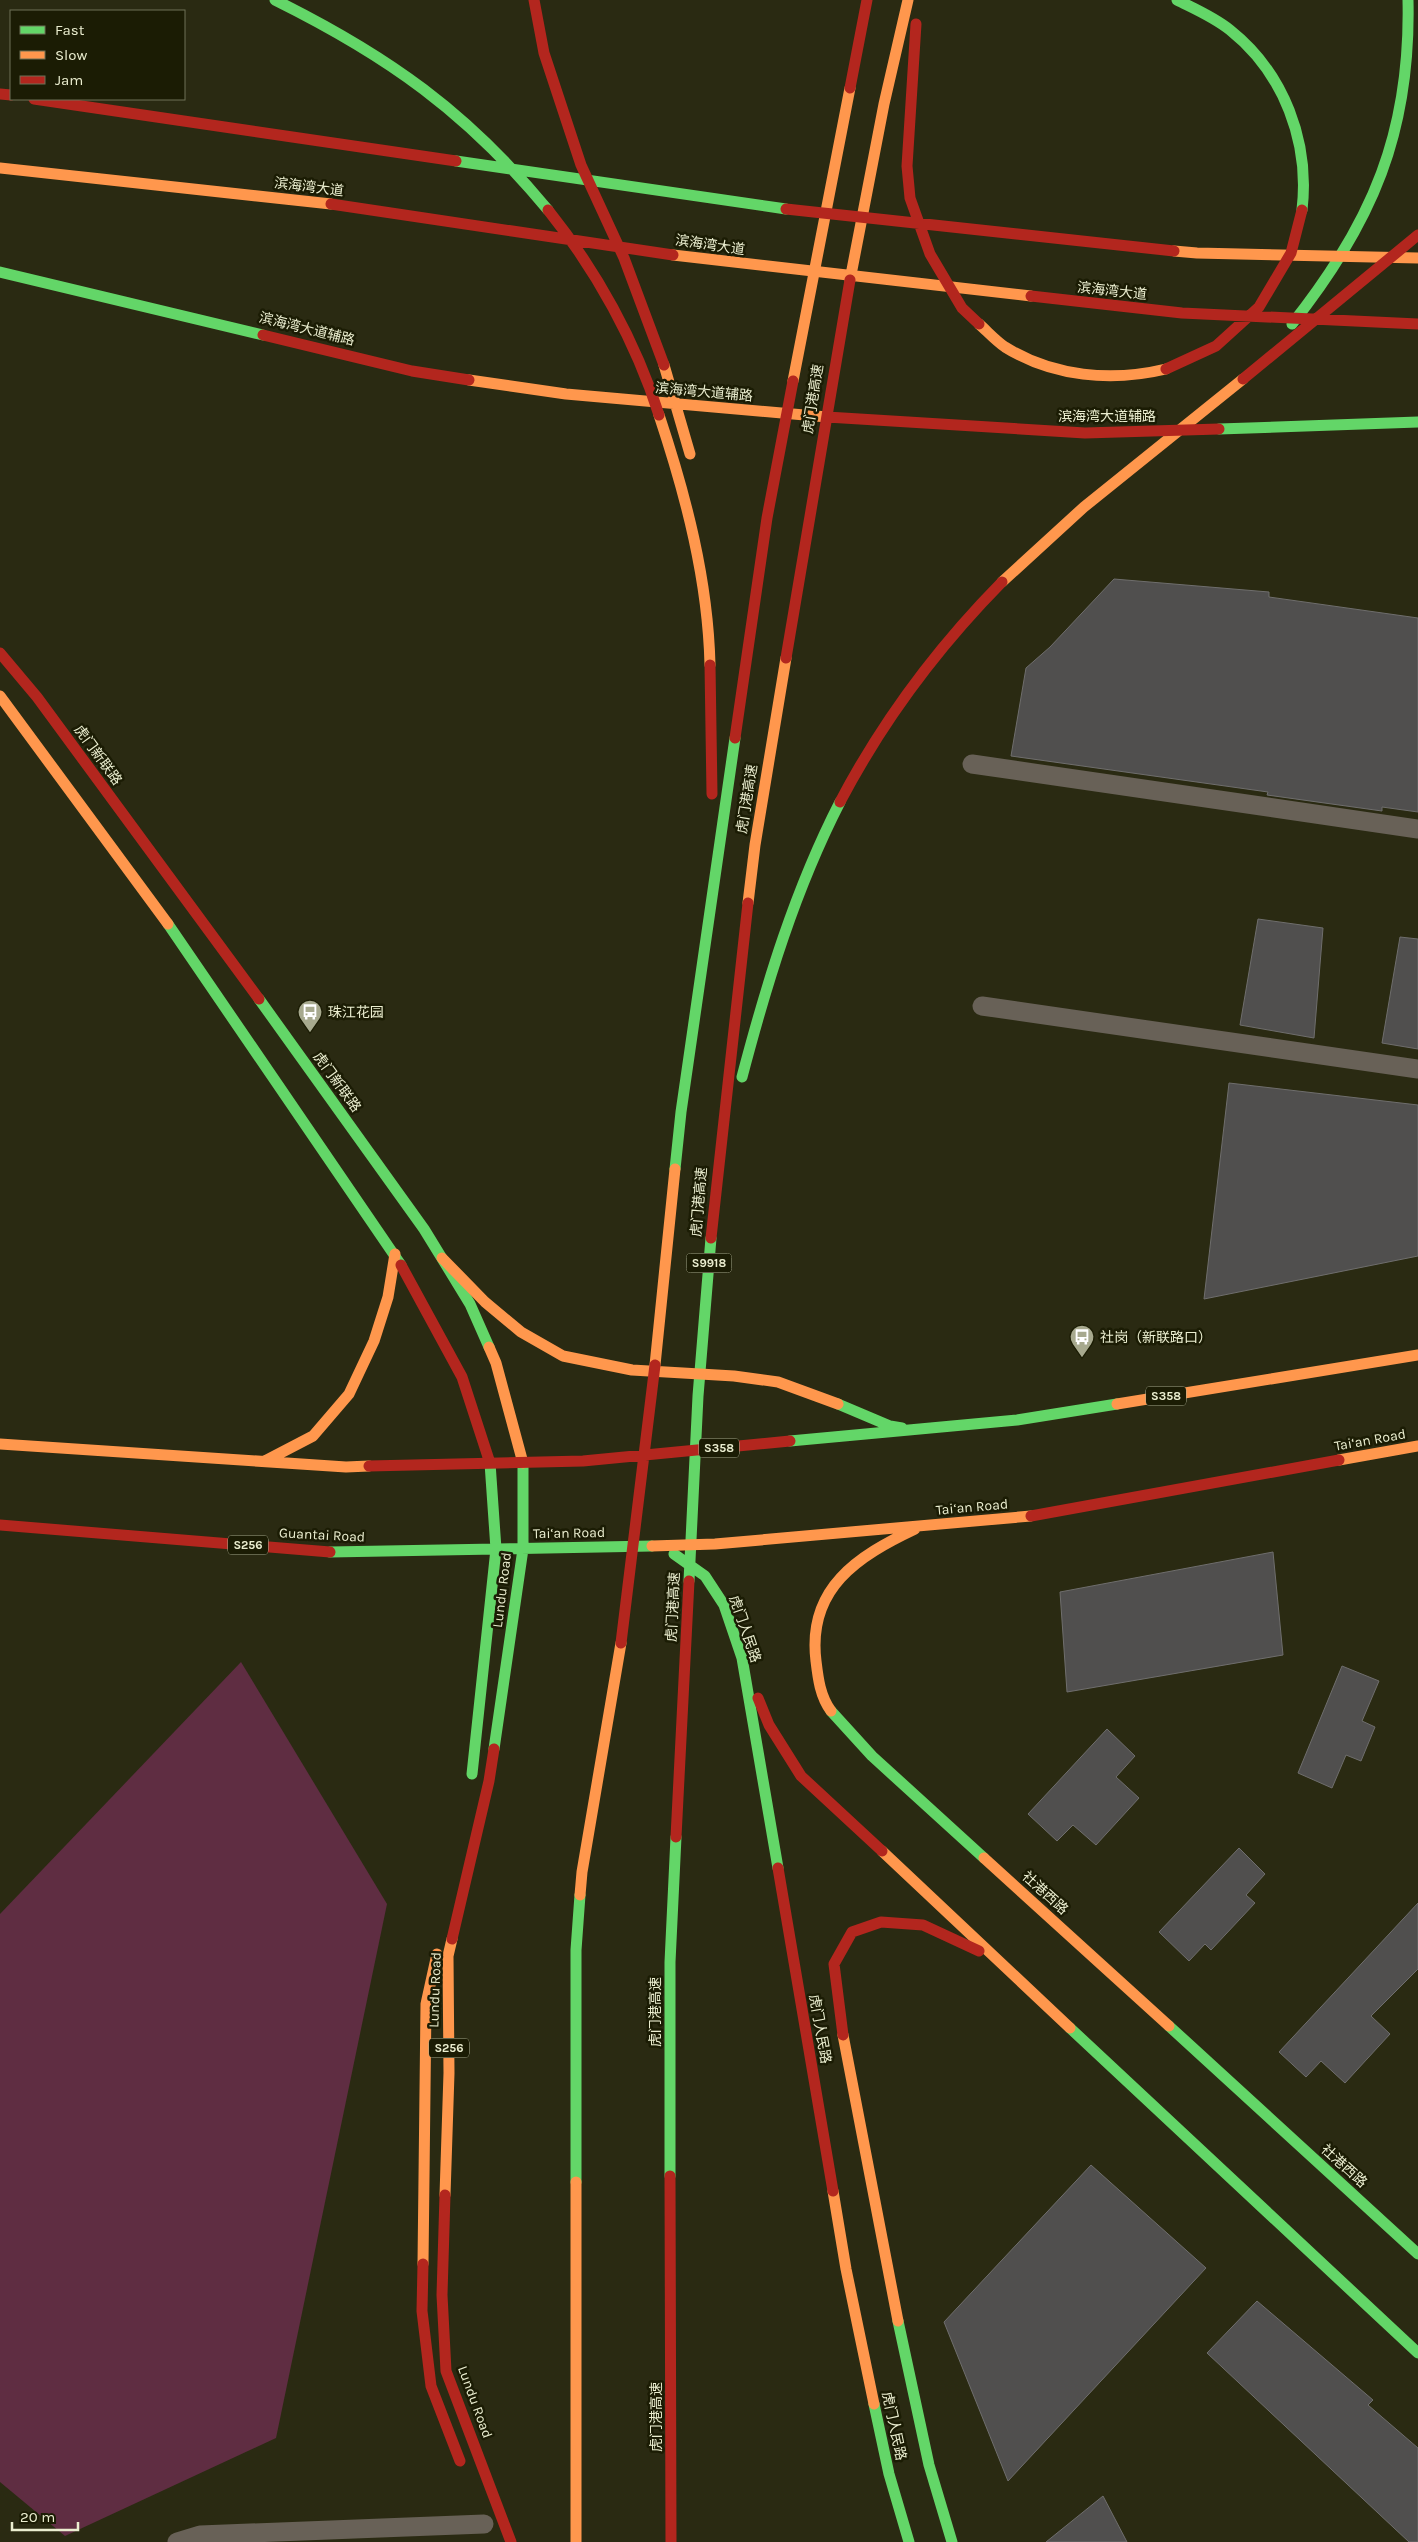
<svg xmlns="http://www.w3.org/2000/svg" width="1418" height="2542" font-family="Karla,'Noto Sans SC',sans-serif">
<style>
.green{fill:#5f2d42}
.building{fill:#504f4e;stroke:#6f6e6d}
.lines{fill:none;stroke-linecap:round;stroke-linejoin:round}
.street{stroke:#686157;stroke-width:19}
.fast{stroke:#63d668;stroke-width:11}
.slow{stroke:#ff974d;stroke-width:11}
.jam{stroke:#b3261e;stroke-width:11}
.labels{text-anchor:middle;dominant-baseline:central;stroke-width:5;stroke-linejoin:round;paint-order:stroke}
.shield{fill:#1b1c04;stroke:#adaf93;stroke-width:1}
.shield-label{font-size:12px;font-weight:bold;fill:#ebeed0}
.street-label{font-size:14px;fill:#ebeed0;stroke:#1b1c04}
.poi-label{font-size:14px;fill:#ebeed0;stroke:#1b1c04;text-anchor:start}
</style>
<rect width="100%" height="100%" fill="#2a2a12"/>
<!-- green -->
<path class="green" d="M 241,1662 L 387,1904 L 276,2438 L 65,2536 L 0,2482 L 0,1914 Z"/>
<!-- building -->
<path class="building" d="M 1114,579 L 1269,592 L 1269,597 L 1418,618 L 1418,812 L 1382,807 L 1382,811 L 1267,795 L 1268,792 L 1011,756 L 1026,668 L 1050,647 Z
M 1258,919 L 1323,928 L 1314,1038 L 1240,1025 Z
M 1400,937 L 1418,939 L 1418,1049 L 1382,1043 Z
M 1229,1083 L 1418,1105 L 1418,1256 L 1204,1299 Z
M 1273,1552 L 1283,1655 L 1067,1692 L 1060,1592 Z
M 1342,1666 L 1379,1681 L 1362,1721 L 1375,1727 L 1361,1761 L 1346,1755 L 1332,1788 L 1298,1773 Z
M 1107,1729 L 1135,1756 L 1116,1777 L 1139,1798 L 1096,1845 L 1073,1825 L 1057,1841 L 1028,1814 Z
M 1239,1848 L 1265,1874 L 1246,1895 L 1255,1903 L 1211,1950 L 1205,1944 L 1189,1961 L 1159,1932 Z
M 1418,1903 L 1418,1969 L 1371,2016 L 1390,2034 L 1345,2083 L 1321,2061 L 1306,2077 L 1279,2052 Z
M 1091,2165 L 1206,2268 L 1008,2481 L 944,2322 Z
M 1257,2301 L 1373,2400 L 1368,2405 L 1418,2448 L 1418,2542 L 1409,2542 L 1207,2353 Z
M 1103,2496 L 1127,2542 L 1046,2542 Z"/>
<g class="lines">
<!-- street -->
<path class="street" d="M 972,764 L 1418,829
M 982,1006 L 1418,1069
M 177,2542 L 200,2535 L 484,2524"/>
<!-- fast -->
<path class="fast" d="M 275,0 C 388,56 467,112 548,210
M 1177,0 C 1195,9 1214,17 1230,30 C 1284,73 1310,142 1302,210
M 456,161 L 786,209
M 0,272 L 263,335
M 1292,324 C 1373,222 1411,131 1408,0
M 1219,429 L 1418,422
M 168,924 L 401,1265
M 259,999 L 424,1229 L 470,1304 L 489,1347
M 742,1077 C 767,982 795,890 840,802
M 675,1169 L 681,1112 L 735,738
M 838,1404 L 890,1426 L 902,1428
M 790,1441 L 1017,1420 L 1117,1404
M 330,1552 L 652,1546
M 674,1554 L 705,1576 L 724,1605 L 742,1658 L 778,1868
M 689,1581 L 698,1396 L 711,1238
M 831,1711 L 872,1756 L 984,1858
M 494,1749 L 523,1549 L 523,1463
M 472,1774 L 496,1549 L 490,1463
M 1169,2026 L 1418,2254
M 1070,2028 L 1418,2353
M 670,2176 L 670,1962 L 676,1837
M 576,2182 L 576,1950 L 580,1895
M 898,2321 L 929,2465 L 952,2542
M 874,2404 L 889,2474 L 909,2542"/>
<!-- slow -->
<path class="slow" d="M 0,168 L 331,204
M 1174,251 L 1197,253 L 1418,258
M 673,255 L 1031,296
M 850,280 L 884,104 L 908,0
M 979,324 C 987,331 996,341 1005,347 C 1053,377 1112,382 1166,369
M 664,365 L 690,454
M 469,380 L 566,394 L 827,417
M 793,381 L 850,88
M 659,415 C 686,496 708,580 710,665
M 1002,582 L 1084,507 L 1243,379
M 0,696 L 168,924
M 748,903 L 755,845 L 786,658
M 442,1258 L 485,1302 L 521,1332 L 563,1356 L 632,1370 L 734,1376 L 778,1382 L 838,1404
M 489,1347 L 496,1363 L 523,1463
M 655,1365 L 675,1169
M 1117,1404 L 1418,1355
M 0,1444 L 346,1467 L 369,1466
M 1339,1460 L 1418,1446
M 265,1461 L 313,1436 L 349,1394 L 374,1341 L 388,1297 L 395,1254
M 652,1546 L 715,1544 L 1031,1516
M 831,1711 C 820,1696 818,1678 816,1661 C 807,1588 858,1556 915,1529
M 882,1851 L 1070,2028
M 984,1858 L 1169,2026
M 580,1895 L 582,1872 L 621,1643
M 843,2035 L 898,2321
M 576,2182 L 576,2542
M 833,2191 L 846,2269 L 874,2404
M 445,2195 L 449,2073 L 448,1956 L 452,1939
M 423,2264 L 426,2004 L 437,1954"/>
<!-- jam -->
<path class="jam" d="M 534,0 L 544,53 L 581,165 L 624,258 L 664,365
M 916,24 L 907,166 L 910,198 L 930,254 L 962,308 L 979,324
M 850,88 L 867,0
M 0,94 L 11,95
M 34,99 L 456,161
M 331,204 L 673,255
M 786,209 L 1174,251
M 548,210 C 596,270 636,342 659,415
M 1031,296 L 1182,313 L 1418,324
M 263,335 L 412,371 L 469,380
M 1166,369 L 1216,346 L 1259,307 L 1291,253 L 1302,210
M 1243,379 L 1418,235
M 827,417 L 1085,433 L 1219,429
M 0,653 L 37,697 L 259,999
M 786,658 L 850,280
M 710,665 L 712,794
M 735,738 L 767,518 L 793,381
M 840,802 C 882,722 938,647 1002,582
M 711,1238 L 748,903
M 401,1265 L 462,1377 L 490,1463
M 369,1466 L 583,1461 L 790,1441
M 1031,1516 L 1339,1460
M 0,1525 L 330,1552
M 621,1643 L 655,1365
M 758,1698 L 769,1725 L 801,1776 L 882,1851
M 676,1837 L 689,1581
M 778,1868 L 833,2191
M 452,1939 L 489,1781 L 494,1749
M 843,2035 L 834,1964 L 852,1932 L 881,1922 L 923,1925 L 979,1951
M 670,2176 L 671,2542
M 445,2195 L 442,2295 L 446,2371 L 511,2542
M 423,2264 L 422,2311 L 431,2386 L 460,2461"/>
</g>
<!-- icons -->
<defs>
<symbol id="bus-pin" viewBox="-11 -11 22 30"><path d="M0 17L-7.5 6A9.5 9.5 0 1 1 7.5 6Z" fill="#a7a98e" stroke="#1b1c04"/><path d="M-5-6H5V4H4V6H2V4H-2V6H-4V4H-5ZM-3.5-4V0h7V-4ZM-3.5 1.2v1.5H-2V1.2ZM2 1.2v1.5H3.5V1.2Z" fill="#fff"/></symbol>
</defs>
<g fill-rule="evenodd">
<use href="#bus-pin" x="296" y="998" width="28" height="38"/>
<use href="#bus-pin" x="1068" y="1323" width="28" height="38"/>
</g>
<g class="labels">
<!-- shield labels -->
<g class="shield">
<rect x="686.5" y="1253.5" width="45" height="19" rx="4"/>
<rect x="1146" y="1386.5" width="40" height="19" rx="4"/>
<rect x="699" y="1438.5" width="40" height="19" rx="4"/>
<rect x="228" y="1535.5" width="40" height="19" rx="4"/>
<rect x="429" y="2038.5" width="40" height="19" rx="4"/>
</g>
<g class="shield-label">
<text x="709" y="1263">S9918</text>
<text x="1166" y="1396">S358</text>
<text x="719" y="1448">S358</text>
<text x="248" y="1545">S256</text>
<text x="449" y="2048">S256</text>
</g>
<!-- street labels -->
<g class="street-label">
<text transform="translate(309 187) rotate(7)">滨海湾大道</text>
<text transform="translate(710 245) rotate(8)">滨海湾大道</text>
<text transform="translate(1112 291) rotate(6)">滨海湾大道</text>
<text transform="translate(307 329) rotate(14)">滨海湾大道辅路</text>
<text transform="translate(704 392) rotate(5)">滨海湾大道辅路</text>
<text transform="translate(813 399) rotate(-81)">虎门港高速</text>
<text x="1107" y="416">滨海湾大道辅路</text>
<text transform="translate(98 755) rotate(54)">虎门新联路</text>
<text transform="translate(747 799) rotate(-81)">虎门港高速</text>
<text transform="translate(337 1082) rotate(54)">虎门新联路</text>
<text transform="translate(699 1202) rotate(-85)">虎门港高速</text>
<text transform="translate(1370 1440) rotate(-10)">Tai‘an Road</text>
<text transform="translate(972 1507) rotate(-5)">Tai‘an Road</text>
<text transform="translate(569 1533) rotate(-1)">Tai‘an Road</text>
<text transform="translate(322 1535) rotate(3)">Guantai Road</text>
<text transform="translate(502 1590) rotate(-83)">Lundu Road</text>
<text transform="translate(673 1607) rotate(-87)">虎门港高速</text>
<text transform="translate(745 1629) rotate(71)">虎门人民路</text>
<text transform="translate(1045 1893) rotate(42)">社港西路</text>
<text transform="translate(435 1990) rotate(-88)">Lundu Road</text>
<text transform="translate(655 2012) rotate(-90)">虎门港高速</text>
<text transform="translate(820 2029) rotate(80)">虎门人民路</text>
<text transform="translate(1344 2166) rotate(42)">社港西路</text>
<text transform="translate(475 2402) rotate(70)">Lundu Road</text>
<text transform="translate(656 2417) rotate(-90)">虎门港高速</text>
<text transform="translate(894 2426) rotate(78)">虎门人民路</text>
</g>
<!-- poi labels -->
<g class="poi-label">
<text x="328" y="1012">珠江花园</text>
<text x="1100" y="1337">社岗（新联路口）</text>
</g>
</g>
<!-- legend -->
<rect x="10" y="10" width="175" height="90" fill="#1b1c04" stroke="#6e7056"/>
<rect x="20" y="26" width="25" height="8" fill="#63d668" stroke="#6e7056"/>
<text x="55" y="35" font-size="15" fill="#ebeed0">Fast</text>
<rect x="20" y="51" width="25" height="8" fill="#ff974d" stroke="#6e7056"/>
<text x="55" y="60" font-size="15" fill="#ebeed0">Slow</text>
<rect x="20" y="76" width="25" height="8" fill="#b3261e" stroke="#6e7056"/>
<text x="55" y="85" font-size="15" fill="#ebeed0">Jam</text>
<!-- scale -->
<path d="M12 2522v8h66v-8" fill="none" stroke="#ebeed0" stroke-width="2.5"/>
<text x="20" y="2522" font-size="15" fill="#ebeed0" stroke="#1b1c04" stroke-width="4" paint-order="stroke">20 m</text>
</svg>
